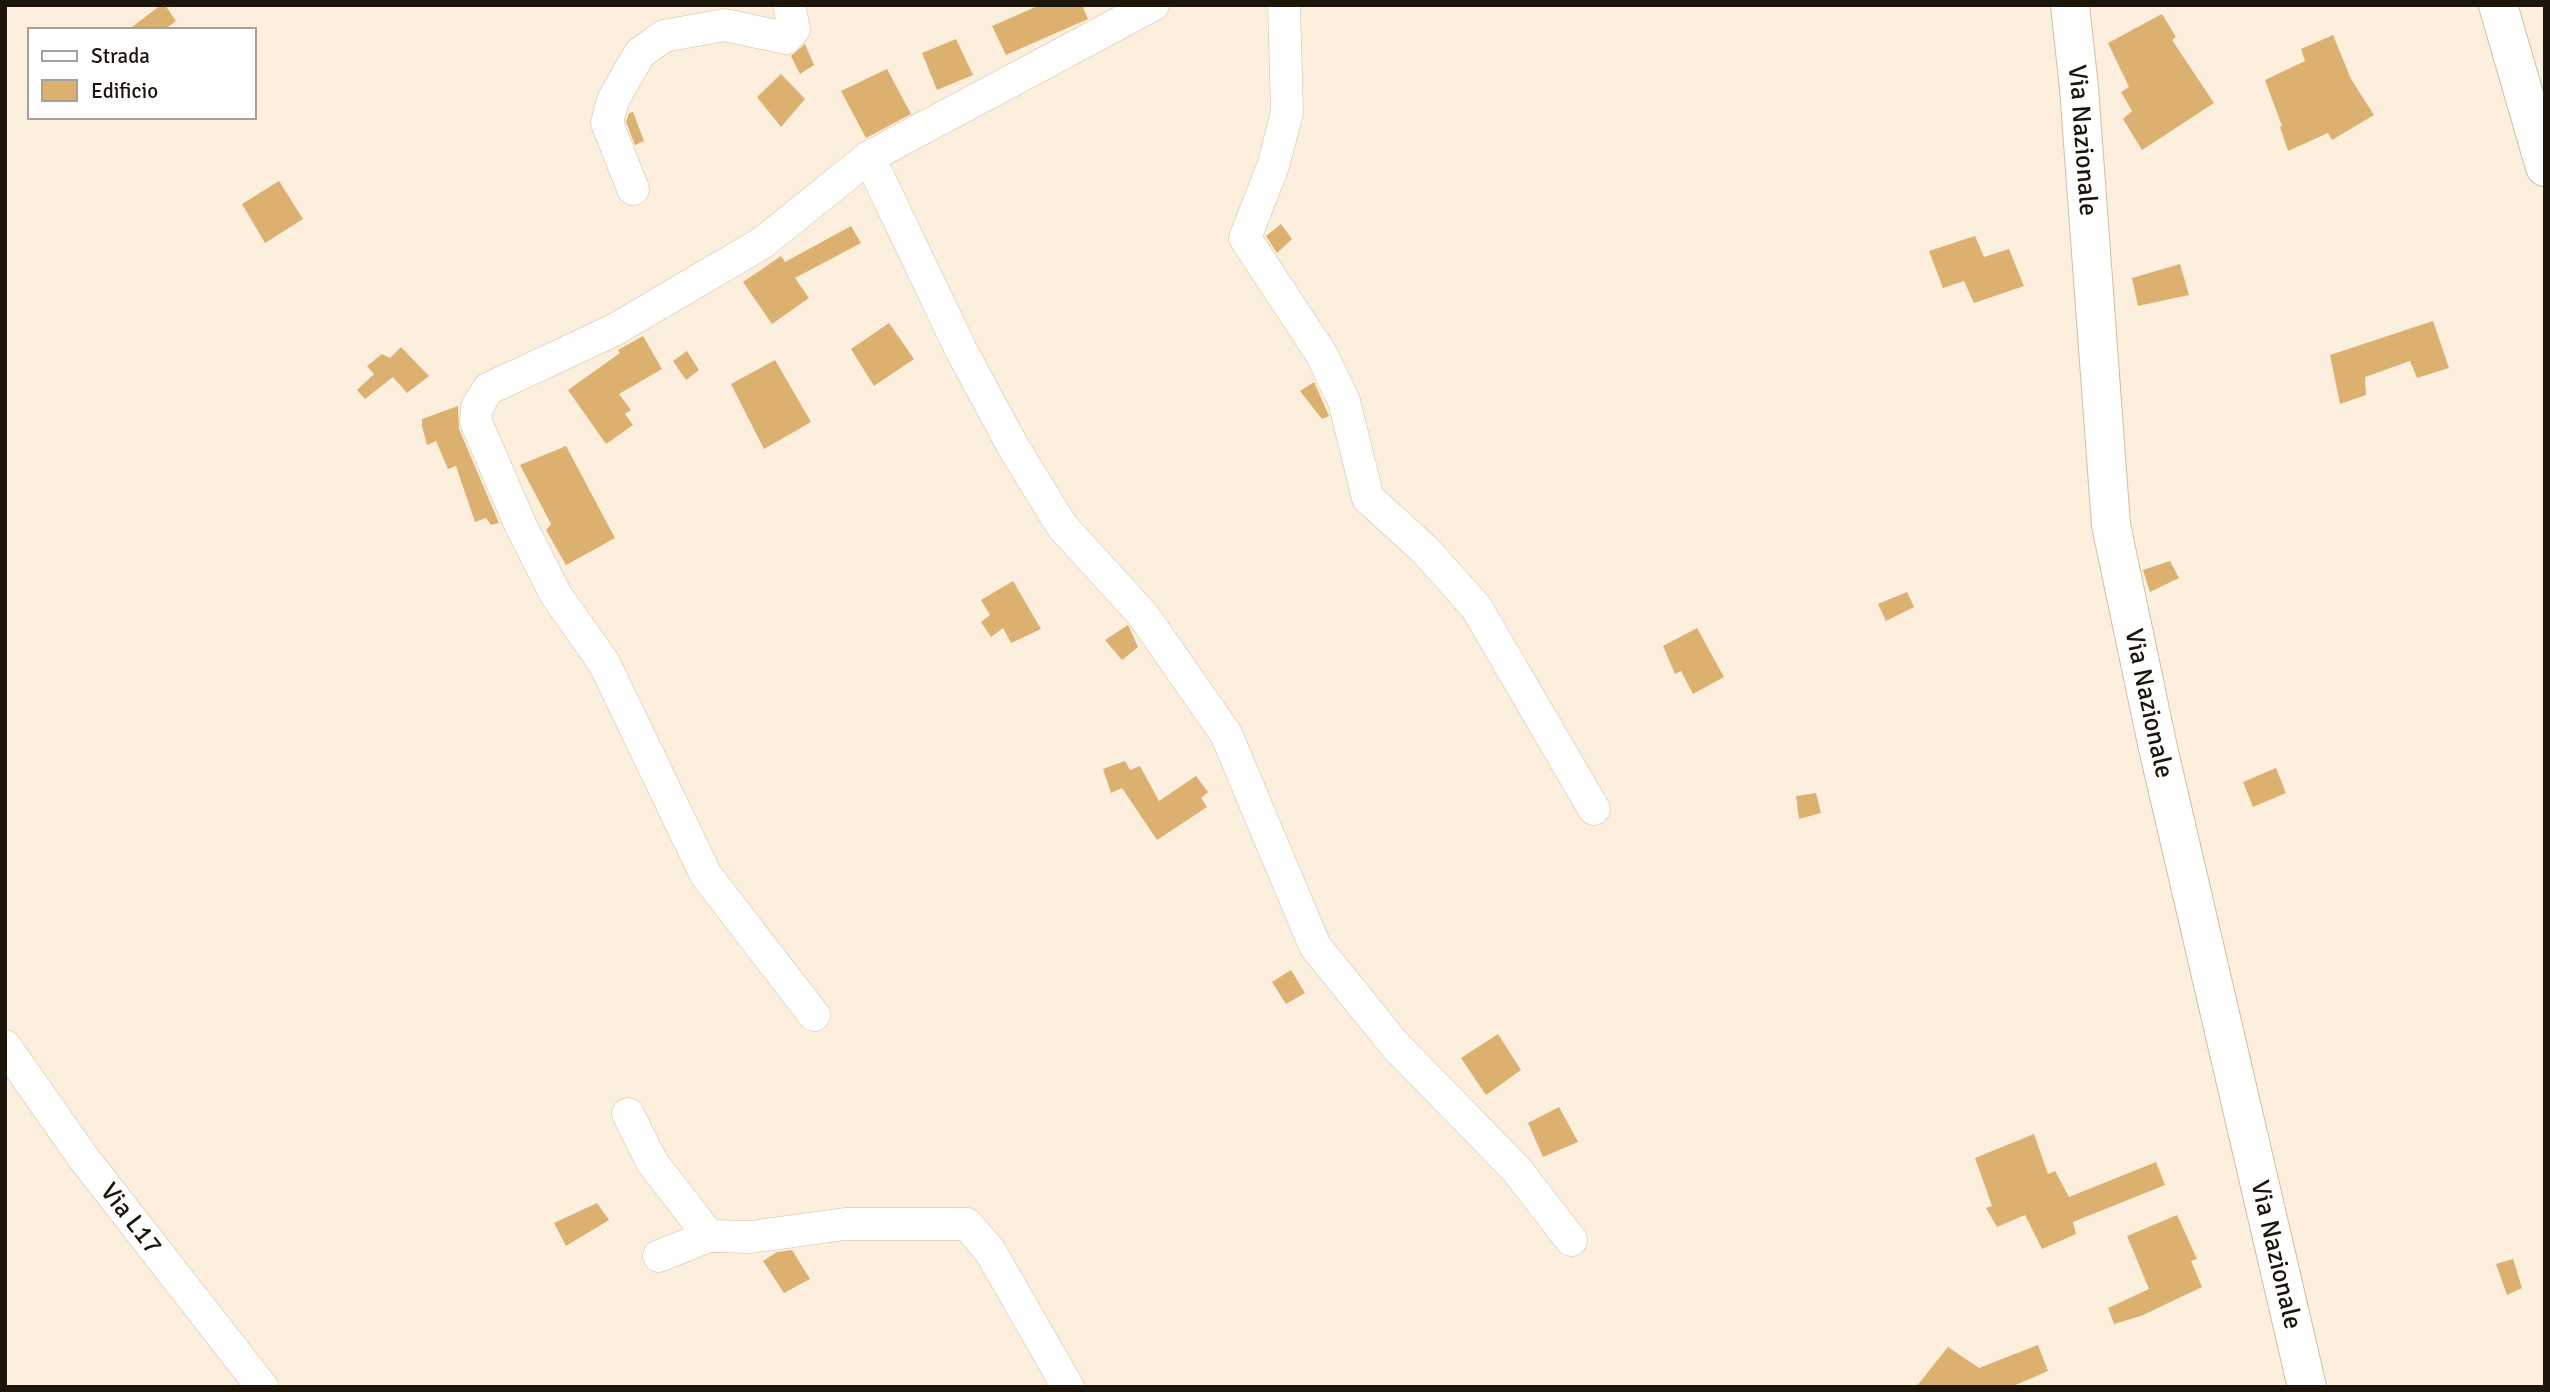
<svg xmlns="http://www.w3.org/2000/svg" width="2550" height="1392" font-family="Signika,sans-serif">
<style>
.building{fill:#dcb170}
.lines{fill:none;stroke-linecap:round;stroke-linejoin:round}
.minor-casing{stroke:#d2bea1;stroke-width:33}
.major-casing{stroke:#d2bea1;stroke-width:40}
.minor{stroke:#fff;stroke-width:32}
.major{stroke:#fff;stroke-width:38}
.labels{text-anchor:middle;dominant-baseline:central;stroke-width:7;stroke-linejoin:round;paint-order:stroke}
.street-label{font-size:26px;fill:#1c150a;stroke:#fefefe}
</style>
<rect width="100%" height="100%" fill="#fcefdd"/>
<!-- building -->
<path class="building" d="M 161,5 L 165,5 L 176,21 L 164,30 L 128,30 Z
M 1040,5 L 1082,5 L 1088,19 L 1006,55 L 992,26 Z
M 2162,14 L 2176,37 L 2172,40 L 2214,103 L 2142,150 L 2123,119 L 2132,111 L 2121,92 L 2129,87 L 2108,43 Z
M 2333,35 L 2351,79 L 2374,115 L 2332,140 L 2328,133 L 2288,151 L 2280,127 L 2282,126 L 2265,80 L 2305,61 L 2301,49 Z
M 956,39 L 973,75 L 937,90 L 922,53 Z
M 805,44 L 814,65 L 800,74 L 791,56 Z
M 887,69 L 911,114 L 866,138 L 841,91 Z
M 781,74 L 805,99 L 781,127 L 757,97 Z
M 633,112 L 644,141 L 635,145 L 626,122 L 629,113 Z
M 279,181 L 303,219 L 265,243 L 242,204 Z
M 1281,224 L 1292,239 L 1277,253 L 1266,236 Z
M 851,226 L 861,243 L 795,278 L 809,298 L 772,324 L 743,282 L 781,256 L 785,262 Z
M 1975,236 L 1984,257 L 2009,249 L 2024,286 L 1974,303 L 1964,281 L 1943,288 L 1929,251 Z
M 2180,264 L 2189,295 L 2138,306 L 2132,278 Z
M 2433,321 L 2449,368 L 2417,378 L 2410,361 L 2365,377 L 2366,395 L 2340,404 L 2330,355 Z
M 889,323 L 914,359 L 874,386 L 851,349 Z
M 643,336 L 662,369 L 619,394 L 631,410 L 625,414 L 633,425 L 606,444 L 568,390 L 620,353 L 618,350 Z
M 401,347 L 429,376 L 407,393 L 393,377 L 365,399 L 357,390 L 374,374 L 367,366 L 382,354 L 390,358 Z
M 687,351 L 699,370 L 686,380 L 673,361 Z
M 775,360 L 811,422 L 764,449 L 731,384 Z
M 1314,382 L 1329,416 L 1322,419 L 1300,391 Z
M 458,406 L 459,429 L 499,523 L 491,525 L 486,518 L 475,522 L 456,466 L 448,469 L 436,441 L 427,445 L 422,426 L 422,419 Z
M 566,446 L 615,538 L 566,565 L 546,530 L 551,524 L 520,465 Z
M 2170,561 L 2179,578 L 2150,592 L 2143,570 Z
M 1013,581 L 1041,629 L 1011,643 L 1003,628 L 991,637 L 981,622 L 990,615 L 981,600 Z
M 1907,592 L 1914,607 L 1886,621 L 1878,604 Z
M 1128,625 L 1138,647 L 1122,660 L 1105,640 Z
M 1697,628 L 1724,677 L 1693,694 L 1681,671 L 1675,674 L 1663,646 Z
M 1125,761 L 1130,770 L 1140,766 L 1159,801 L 1196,776 L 1208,792 L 1201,798 L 1207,807 L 1157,840 L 1122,788 L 1111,793 L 1103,769 Z
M 2276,768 L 2286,793 L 2253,807 L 2243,782 Z
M 1816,793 L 1821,813 L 1799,819 L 1796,796 Z
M 1291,970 L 1305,993 L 1286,1004 L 1272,982 Z
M 1498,1034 L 1521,1070 L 1486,1095 L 1461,1058 Z
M 1559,1107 L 1578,1142 L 1543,1157 L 1528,1123 Z
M 2034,1134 L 2048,1174 L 2055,1171 L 2069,1197 L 2156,1162 L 2165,1185 L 2073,1222 L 2076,1234 L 2042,1249 L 2025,1215 L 1997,1227 L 1986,1208 L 1992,1206 L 1975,1158 Z
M 597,1203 L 609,1220 L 566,1246 L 554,1223 Z
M 2177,1215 L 2197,1259 L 2191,1261 L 2202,1287 L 2141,1316 L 2114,1324 L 2108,1308 L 2149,1289 L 2127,1236 Z
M 792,1250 L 810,1279 L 784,1293 L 763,1261 L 777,1252 Z
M 2513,1259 L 2522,1288 L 2507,1295 L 2496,1264 Z
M 2038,1345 L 2048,1371 L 2011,1387 L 1916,1387 L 1948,1347 L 1979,1368 Z"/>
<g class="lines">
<defs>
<g id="minor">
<path d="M 1284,5 L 1287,113 L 1273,166 L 1245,238 L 1322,355 L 1344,401 L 1368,498 L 1425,550 L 1476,607 L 1594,809"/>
<path d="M 869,157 L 961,350 L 1015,450 L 1062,526 L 1143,615 L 1226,734 L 1315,946 L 1395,1045 L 1516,1169 L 1571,1240"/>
<path d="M 633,189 L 607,123 L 613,100 L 640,53 L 664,36 L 724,25 L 786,38 L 794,29 L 789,5"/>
<path d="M 814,1015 L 706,875 L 604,663 L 556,595 L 520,524 L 476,422 L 477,407 L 488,389 L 614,330 L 762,243 L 869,157 L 1153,5"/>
<path id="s1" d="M 5,1046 L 82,1156 L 262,1387"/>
<path d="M 628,1114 L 652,1162 L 709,1236 L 751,1237 L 845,1224 L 967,1224 L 990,1251 L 1068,1387"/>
<path d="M 659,1256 L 709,1236"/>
</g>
<g id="major">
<path id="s2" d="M 2070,5 L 2079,88 L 2111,525 L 2158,748 L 2307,1387"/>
<path d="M 2498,5 L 2545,167"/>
</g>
</defs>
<!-- minor casing -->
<use href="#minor" class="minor-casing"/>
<!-- major casing -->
<use href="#major" class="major-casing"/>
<!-- minor -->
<use href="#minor" class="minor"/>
<!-- major -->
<use href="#major" class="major"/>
</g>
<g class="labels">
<!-- street labels -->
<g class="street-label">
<text stroke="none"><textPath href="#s2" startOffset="136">Via Nazionale</textPath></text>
<text stroke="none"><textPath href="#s2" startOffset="704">Via Nazionale</textPath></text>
<text stroke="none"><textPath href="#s1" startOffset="214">Via L17</textPath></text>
<text stroke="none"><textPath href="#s2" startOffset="1270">Via Nazionale</textPath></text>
</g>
</g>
<!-- border -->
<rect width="2550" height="1392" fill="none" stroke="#1c150a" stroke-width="14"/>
<!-- legend -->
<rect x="28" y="28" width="228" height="91" fill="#fefefe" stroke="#a4a19c" stroke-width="2"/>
<rect x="42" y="51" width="35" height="10" fill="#ffffff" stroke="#a4a19c" stroke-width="2"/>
<text x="91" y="63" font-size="21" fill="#1c150a">Strada</text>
<rect x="42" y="80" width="35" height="21" fill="#dcb170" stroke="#a4a19c" stroke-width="2"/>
<text x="91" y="98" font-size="21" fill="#1c150a">Edificio</text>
</svg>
